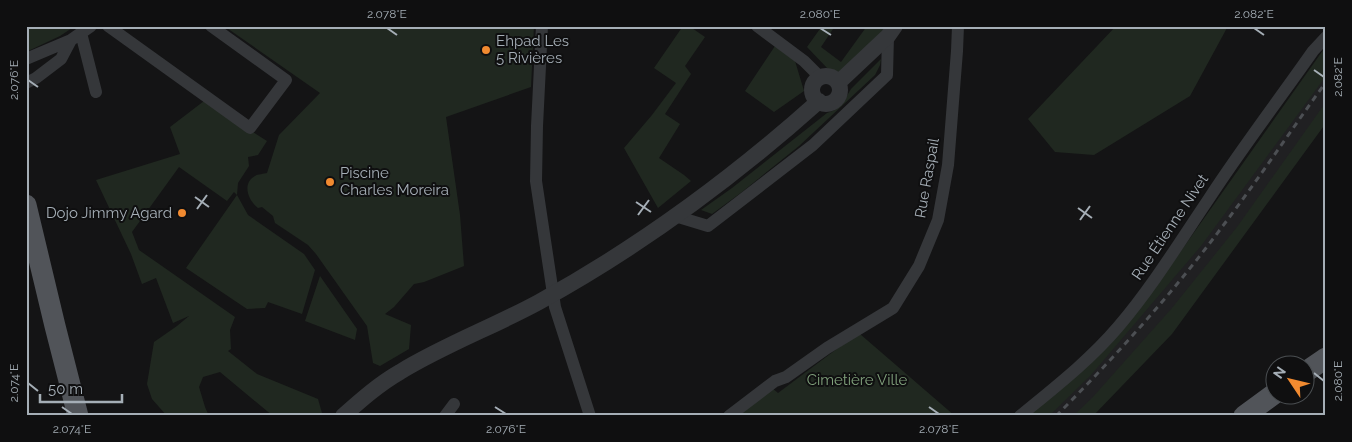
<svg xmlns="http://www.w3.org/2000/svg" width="1352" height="442" font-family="Raleway,sans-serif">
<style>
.built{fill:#202022}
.green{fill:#202820}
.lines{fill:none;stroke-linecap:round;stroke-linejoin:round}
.minor{stroke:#35373a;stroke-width:12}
.tertiary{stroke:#35373a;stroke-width:16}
.primary{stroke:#515459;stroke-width:21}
.rail{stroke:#4c4f53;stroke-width:3;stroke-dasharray:6 5;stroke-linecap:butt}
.ticks{fill:none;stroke:#a5aeb6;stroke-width:2}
.poi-dot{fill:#f18a30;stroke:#0f0f10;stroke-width:2}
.labels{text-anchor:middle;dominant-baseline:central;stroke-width:4;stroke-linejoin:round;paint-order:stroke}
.poi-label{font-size:15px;fill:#a5aeb6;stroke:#0f0f10;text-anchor:start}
.street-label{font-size:15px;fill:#a5aeb6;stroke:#0f0f10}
.park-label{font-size:15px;fill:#81a17c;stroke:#0f0f10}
.neatline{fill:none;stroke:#a5aeb6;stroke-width:2}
.ticks-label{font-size:12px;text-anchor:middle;fill:#a5aeb6}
</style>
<rect width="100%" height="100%" fill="#141415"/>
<!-- built -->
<path class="built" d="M 1326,66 L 1326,115 L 1255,217 L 1084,416 L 1042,416 L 1135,321 Z"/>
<!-- green -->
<path class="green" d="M 26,26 L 75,26 L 60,36 L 26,52 Z
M 224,26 L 534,26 L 531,87 L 446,117 L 460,215 L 464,266 L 424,282 L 414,284 L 394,307 L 385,314 L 411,325 L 409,349 L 380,366 L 373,363 L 367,326 L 316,254 L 308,245 L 275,223 L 273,216 L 262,207 L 258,208 C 249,201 241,184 255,176 C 258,174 264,174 267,173 L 279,135 L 320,93 Z
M 683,26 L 689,26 L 705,37 L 685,66 L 691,74 L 665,114 L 680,124 L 659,158 L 684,175 L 691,181 L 658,208 L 624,148 L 652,115 L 676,83 L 654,68 Z
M 822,26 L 835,26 L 821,47 L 841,62 L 867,26 L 886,26 L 880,34 L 839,74 L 828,69 L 807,47 Z
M 1116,26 L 1228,26 L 1190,96 L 1094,155 L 1055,152 L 1028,119 Z
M 775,46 L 795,61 L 804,91 L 774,112 L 745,91 Z
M 1326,46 L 1326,76 L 1201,246 L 1091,375 L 1049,416 L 1029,416 L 1171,265 Z
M 881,59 L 880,65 L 875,75 L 799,146 L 742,192 L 712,214 L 701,210 L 732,188 L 827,113 L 835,110 L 845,99 L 851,89 Z
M 204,101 L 267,141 L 258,155 L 248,157 L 249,166 L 238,183 L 237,195 L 248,215 L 304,254 L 315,270 L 302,314 L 268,302 L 265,308 L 247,309 L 186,268 L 237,195 L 234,192 L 227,201 L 179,167 L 132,232 L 139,250 L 235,317 L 230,330 L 231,349 L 228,351 L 257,374 L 318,399 L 322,413 L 320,416 L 273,416 L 220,372 L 203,377 L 199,387 L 205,407 L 209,416 L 167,416 L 152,399 L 147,384 L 154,342 L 177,326 L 189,316 L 173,323 L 156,278 L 142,284 L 131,254 L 96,180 L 180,154 L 170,127 Z
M 1326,102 L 1326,123 L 1172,334 L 1093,416 L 1073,416 L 1092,398 L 1172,308 L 1237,227 Z
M 320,276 L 357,329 L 355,340 L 305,321 Z
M 860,334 L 955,416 L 735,416 L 772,388 L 778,393 L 842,345 Z"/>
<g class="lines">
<!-- minor -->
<path class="minor" d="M 108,26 L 250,128 L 286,80 L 211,26
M 542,26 L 537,126 L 536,181 L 555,307 L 590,416
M 757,26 L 804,61 L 820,77
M 81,33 L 96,92
M 26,59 L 71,40 L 91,26
M 26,83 L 36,78 L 61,59 L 71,40
M 675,216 L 708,226 L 813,145 L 887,75 L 888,36
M 445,416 L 454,404
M 729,416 L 775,381 L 786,377 L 827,348 L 893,308 L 919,266 L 938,220 L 948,165 L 957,51 L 958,26
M 1020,416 C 1054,388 1089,361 1118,327 C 1152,287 1179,243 1208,200 C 1241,149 1278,101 1313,51 L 1326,37"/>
<!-- tertiary -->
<path class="tertiary" d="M812 90a14 14 0 1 1 28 0a14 14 0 1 1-28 0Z
M 838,83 L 888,36 L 895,26
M 343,416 C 361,400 379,384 400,372 C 444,345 493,327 539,302 C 639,247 733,178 819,101"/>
<!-- primary -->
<path class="primary" d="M 26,205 L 55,326 L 78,416
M 1304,373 L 1326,358
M 1244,416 L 1274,394"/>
<!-- rail -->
<path class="rail" d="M 1056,416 C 1115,357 1172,294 1222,227 C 1258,180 1291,130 1326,82"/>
</g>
<!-- ticks -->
<path class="ticks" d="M 387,28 L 397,35M 820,28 L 831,35M 1254,28 L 1264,35M 1314,70 L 1324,77M 28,80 L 38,87M 195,197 L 209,207M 636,202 L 651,212M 1078,208 L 1092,218M 197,209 L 207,195M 638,215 L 649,200M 1080,220 L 1090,206M 1314,373 L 1324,381M 28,383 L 38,391M 62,407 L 72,414M 495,407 L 506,414M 929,407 L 939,414"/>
<!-- markers -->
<g class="poi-dot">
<circle cx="486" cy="50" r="5"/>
<circle cx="330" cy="182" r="5"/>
<circle cx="182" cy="213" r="5"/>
</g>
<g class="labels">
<!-- poi labels -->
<g class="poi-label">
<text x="496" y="41">Ehpad Les<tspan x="496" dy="17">5 Rivières</tspan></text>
<text x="340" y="173">Piscine<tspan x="340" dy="17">Charles Moreira</tspan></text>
<text x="172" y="213" text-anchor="end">Dojo Jimmy Agard</text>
</g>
<!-- street labels -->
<g class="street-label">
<text transform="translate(927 178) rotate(-80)">Rue Raspail</text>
<text transform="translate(1170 227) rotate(-56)">Rue Étienne Nivet</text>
</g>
<!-- park labels -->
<g class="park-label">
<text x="857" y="380">Cimetière Ville</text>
</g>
</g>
<!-- border -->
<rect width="1352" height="442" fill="none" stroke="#0f0f10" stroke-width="55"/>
<!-- north arrow -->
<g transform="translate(1290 380) rotate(305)"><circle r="24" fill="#0f0f10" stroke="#4b4f52"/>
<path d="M0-4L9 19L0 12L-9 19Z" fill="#f18a30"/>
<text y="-8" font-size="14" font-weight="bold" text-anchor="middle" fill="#a5aeb6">N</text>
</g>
<!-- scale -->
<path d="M40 394v8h82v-8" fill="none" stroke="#a5aeb6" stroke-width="2.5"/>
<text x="48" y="394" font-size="15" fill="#a5aeb6" stroke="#0f0f10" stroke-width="4" paint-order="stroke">50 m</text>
<rect x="28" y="28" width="1296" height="386" class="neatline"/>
<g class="ticks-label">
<text x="387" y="18">2.078°E</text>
<text x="820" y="18">2.080°E</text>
<text x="1254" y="18">2.082°E</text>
<text transform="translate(1338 77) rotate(-90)" y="4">2.082°E</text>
<text transform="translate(14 80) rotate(-90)" y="4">2.076°E</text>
<text transform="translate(1338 381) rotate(-90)" y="4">2.080°E</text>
<text transform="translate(14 383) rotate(-90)" y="4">2.074°E</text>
<text x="72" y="433">2.074°E</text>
<text x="506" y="433">2.076°E</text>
<text x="939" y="433">2.078°E</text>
</g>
</svg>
